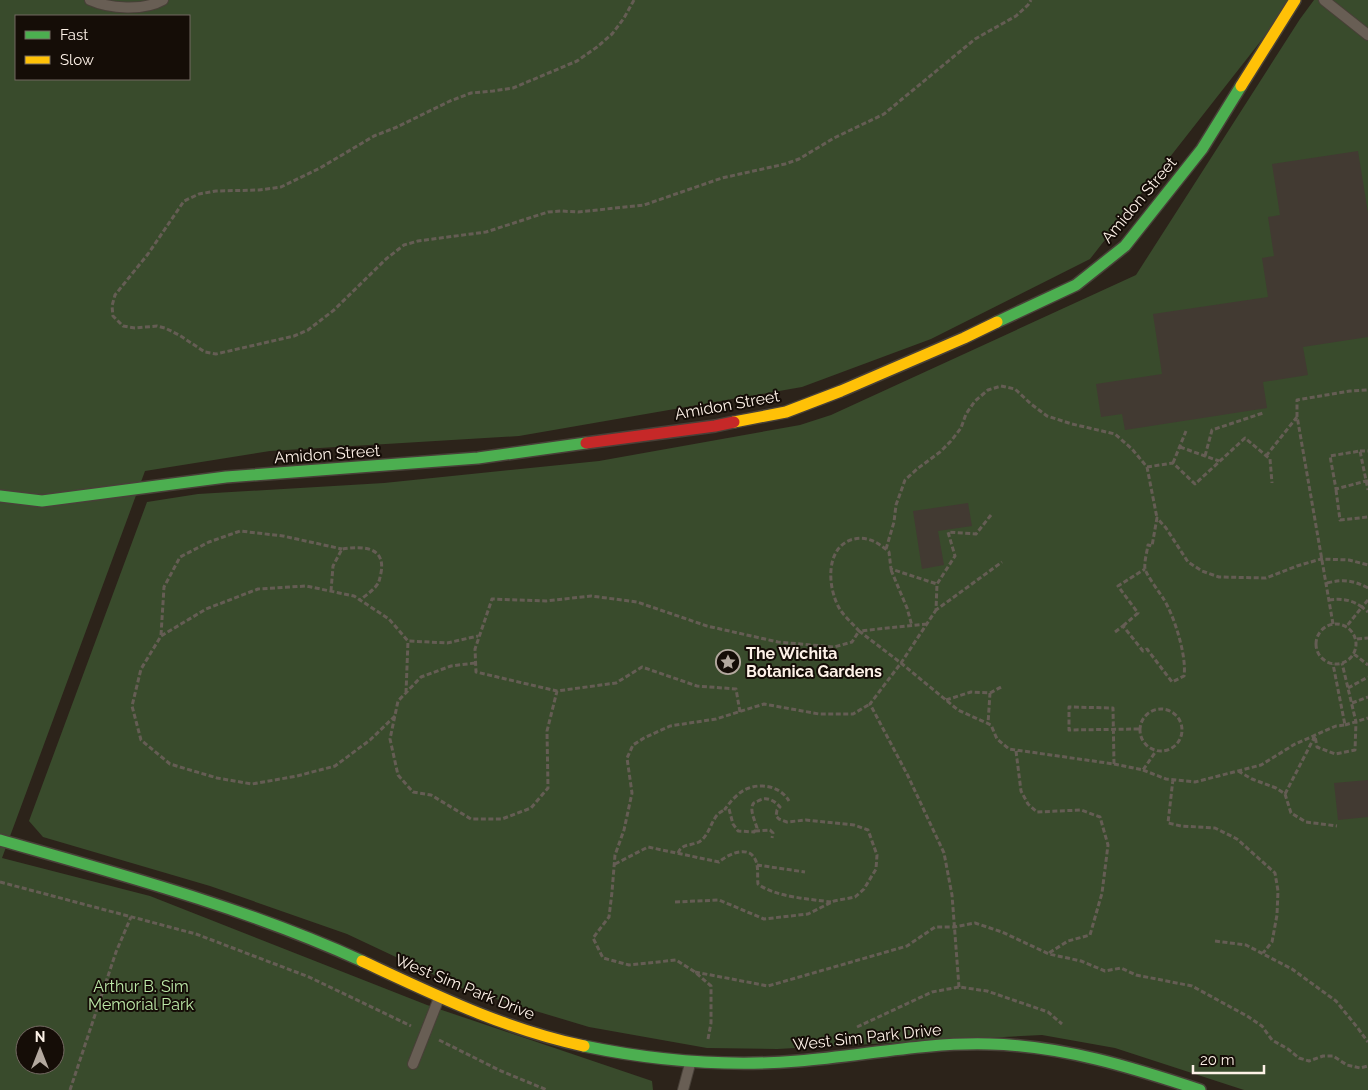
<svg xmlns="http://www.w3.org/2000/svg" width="1368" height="1090" font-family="Raleway,sans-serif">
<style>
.green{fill:#394b2c;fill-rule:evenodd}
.building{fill:#423a32}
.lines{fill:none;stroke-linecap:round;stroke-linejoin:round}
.lane-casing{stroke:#484038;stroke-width:12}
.fast-casing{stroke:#484038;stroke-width:14}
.slow-casing{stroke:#484038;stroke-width:14}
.jam-casing{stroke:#484038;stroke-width:14}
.path{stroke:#655d54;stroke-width:3;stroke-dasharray:5 2.5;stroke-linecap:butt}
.lane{stroke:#685e54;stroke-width:10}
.fast{stroke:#4caf50;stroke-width:11}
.slow{stroke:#ffc107;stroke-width:11}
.jam{stroke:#c62828;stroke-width:11}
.labels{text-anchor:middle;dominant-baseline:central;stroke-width:4;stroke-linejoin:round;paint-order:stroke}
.street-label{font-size:16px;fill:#fdf1e7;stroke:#150d07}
.poi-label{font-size:16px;font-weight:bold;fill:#fdf1e7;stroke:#150d07;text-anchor:start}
.park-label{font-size:16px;fill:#bce8a7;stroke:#150d07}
</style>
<rect width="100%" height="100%" fill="#2c231a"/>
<!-- green -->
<path class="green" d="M 0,0 L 1293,0 L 1090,259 L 931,339 L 802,387 L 519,436 L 270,451 L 145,471 L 2,858 L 150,896 L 427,1005 L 652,1081 L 653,1090 L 0,1090 ZM 16,16 L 189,16 L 189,79 L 16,79 ZM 25,1035 L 55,1035 L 55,1065 L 25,1065 Z
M 1314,0 L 1368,0 L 1368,1090 L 1244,1090 L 1115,1048 L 1042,1035 L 777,1049 L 707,1048 L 589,1027 L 466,990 L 347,934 L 210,886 L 43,837 L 29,821 L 147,502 L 198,494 L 384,483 L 599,461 L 800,425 L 831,415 L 1136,275 L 1300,19 Z"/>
<!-- building -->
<path class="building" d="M 1358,151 L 1368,213 L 1368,337 L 1303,347 L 1308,375 L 1263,382 L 1267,408 L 1125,430 L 1122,414 L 1101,417 L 1096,384 L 1162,374 L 1153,314 L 1268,297 L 1262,258 L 1274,256 L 1268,217 L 1280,215 L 1272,164 Z
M 968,503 L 972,526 L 938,531 L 944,565 L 922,569 L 913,511 Z
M 1368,780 L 1368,817 L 1338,820 L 1334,783 Z"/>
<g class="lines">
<defs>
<path id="lane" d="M 90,0 C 110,9 144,11 163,0
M 1324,0 L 1368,35
M 413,1064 L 439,998
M 683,1090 L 690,1064"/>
<path id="fast" d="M 997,322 L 1076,285 L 1125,246 L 1202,149 L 1241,86
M 0,496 L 42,501 L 226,477 L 478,458 L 586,443
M 0,840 C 123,875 246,908 362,961
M 584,1046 C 656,1061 724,1067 798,1061 C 862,1056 925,1042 990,1044 C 1063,1046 1131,1067 1200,1090"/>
<path id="slow" d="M 1241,86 L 1295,0
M 734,422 L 786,412 L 841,391 L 964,338 L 997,322
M 362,961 C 435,995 504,1029 584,1046"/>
<path id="jam" d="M 586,443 L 715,426 L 734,422"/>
</defs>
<!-- lane casing -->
<use href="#lane" class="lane-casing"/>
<!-- fast casing -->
<use href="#fast" class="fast-casing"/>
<!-- slow casing -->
<use href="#slow" class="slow-casing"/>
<!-- jam casing -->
<use href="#jam" class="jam-casing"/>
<!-- path -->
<path class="path" d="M 634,0 L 624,18 L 612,34 L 597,47 L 577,61 L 513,88 L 493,91 L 471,93 L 450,101 L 397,127 L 374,136 L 320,168 L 281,187 L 259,190 L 216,191 L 199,194 L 184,201 L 148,254 L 115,295 L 112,306 L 113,316 L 123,326 L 135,328 L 157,326 L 165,328 L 179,335 L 205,352 L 216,354 L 294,336 L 308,330 L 334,310 L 386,259 L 404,245 L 418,241 L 486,232 L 548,212 L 561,211 L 578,212 L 644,205 L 722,178 L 785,164 L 799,159 L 834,138 L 884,114 L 975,39 L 1016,16 L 1028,5 L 1031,0
M 1180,447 L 1219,461
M 1360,451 L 1368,451
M 1205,456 L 1212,430 L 1263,413
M 1266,456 L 1297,417
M 1173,463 L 1186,431
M 1147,467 L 1173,463 L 1195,484 L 1245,438 L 1270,459 L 1272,483
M 1368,481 L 1366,481 L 1336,489 L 1330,456 L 1360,451 L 1368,490
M 1336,490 L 1340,520 L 1368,517
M 991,515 L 976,534 L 948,532 L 955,556 L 937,584 L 936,610 L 1002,562
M 886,549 L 894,522 L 896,505 L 905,480 L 917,469 L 940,452 L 951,441 L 961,428 L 966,414 L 975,401 L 988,390 L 1001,386 L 1015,389 L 1031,404 L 1047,416 L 1072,424 L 1115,434 L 1132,449 L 1147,467 L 1157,518
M 891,570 L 907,608 L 912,626
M 1327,583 C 1343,579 1353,580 1368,588
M 331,591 L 333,566 L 342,549 C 362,546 386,546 381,573 C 380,576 380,579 379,581 C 377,588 366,595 360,600
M 1329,600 C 1342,598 1352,600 1362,607 L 1346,627
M 1368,600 L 1362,607 L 1368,612
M1316 644a20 20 0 1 1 40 0a20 20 0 1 1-40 0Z
M 927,624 L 859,631 C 853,624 846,618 841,611 C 827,590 824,546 854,539 C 868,536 879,543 889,552 L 891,569 L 937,584
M 1333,624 L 1297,416 L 1297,400 L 1350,391 L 1368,390
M 1123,626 L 1138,613 L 1118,586 L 1145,569
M 1115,632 L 1123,626 L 1143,651 L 1147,649 L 1172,682 L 1184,676 C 1187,656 1174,615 1163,598 C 1159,592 1146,574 1145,569 C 1144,562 1147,552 1148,545 L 1152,546 L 1157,518 L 1166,528 L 1188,562 L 1202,571 L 1219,577 L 1266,578 L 1297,566 L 1321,559 L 1349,560 L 1368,565
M 161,635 L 164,587 L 180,557 L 209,542 L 240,531 L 283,536 L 342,549
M 1357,639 L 1368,638
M 1354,654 L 1368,665
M 475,663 L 451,666 L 421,677 L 398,701 L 390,739 L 398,775 L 413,792 L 431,795 L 471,819 L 502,819 L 531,808 L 548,788 L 547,731 L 557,691
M 1348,688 L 1368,677
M 406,693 L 408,641
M 990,693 L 1003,686
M 946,700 L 971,692 L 990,693 L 988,724
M 1352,703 L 1368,697
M1140 730a21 21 0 1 1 42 0a21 21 0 1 1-42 0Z
M 740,712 L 736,689 L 697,686 L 642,667 L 616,683 L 557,691 L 476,672 L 475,649 L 492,599 L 546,601 L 591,596 L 637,602 L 707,626 L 778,642 L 834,647 L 852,642 L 859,631 L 901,663 L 936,610
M 395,716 L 370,740 L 335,766 L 297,776 L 252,784 L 217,778 L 170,764 L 141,740 L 132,706 L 141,669 L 161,636 L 206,609 L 258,589 L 306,586 L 354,596 L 389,619 L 408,641 L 447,643 L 478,636
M 1345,725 L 1368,718
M 1016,751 L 1021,791 L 1028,804 L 1037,812 L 1081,810 L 1100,817 L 1108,845 L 1102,893 L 1090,935 L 1068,941 L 1049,953
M 1114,764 L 1143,770 L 1156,751
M 1143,770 L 1166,779 L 1195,782 L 1261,765 L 1295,744 L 1336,726 L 1345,725 L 1333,664
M 1238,771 L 1252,779 L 1276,788 L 1285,794 L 1291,813 L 1306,822 L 1337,826
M 1173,779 L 1168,823 L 1181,826 L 1215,828 L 1237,839 L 1275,873 L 1278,891 L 1277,915 L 1272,942 L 1263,953
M 1285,794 L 1315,736 L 1317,747 L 1335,754 L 1355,750 L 1356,722 L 1342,663
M 755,831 L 770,830 L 773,833 L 772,838
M 678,853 C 682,843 691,846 699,842 C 709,836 711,821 718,814 C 720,812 723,811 725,809
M 615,864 L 648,847 L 719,862 C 728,854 748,845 755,859 C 759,866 757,877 758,884 C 775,897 810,899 831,902
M 757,865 L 805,872
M 0,882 L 196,934 L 309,977 L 411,1026
M 675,902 L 719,900 L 764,919 L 808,914 L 834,901 L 855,897 L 864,889 L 876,869 L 877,855 L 868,830 L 854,825 L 806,820 L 787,822 L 779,819 L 776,816 L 777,810 L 780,807 C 774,800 766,796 758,801 C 754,803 753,802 752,807 C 751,813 755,821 757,828 L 754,832 L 738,831 L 733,824 L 729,809 L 725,809 C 731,801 739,791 749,788 C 763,783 781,787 789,801
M 1215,941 L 1246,945 L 1292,969 L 1336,1001 L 1357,1027 L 1368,1042
M 695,972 L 768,986 L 907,946 L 935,927 L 954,927 L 975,923 L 1002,932 L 1049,954 L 1081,961 L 1105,971 L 1121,968 L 1136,975 L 1192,986 L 1247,1016 L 1262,1026 L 1272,1040 L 1288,1049 L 1299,1058 L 1309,1061 L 1323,1056 L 1333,1056 L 1347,1065 L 1360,1068 L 1368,1066
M 959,987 L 952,895 L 944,853 L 908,776 L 870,704 L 901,663 L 958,710 L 991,725 L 997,739 L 1009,749 L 1114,764 L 1113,708 L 1069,707 L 1069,730 L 1139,729
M 857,1027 L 932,992 L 959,987 L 987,991 L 1048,1012 L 1062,1024
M 708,1039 L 711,1023 L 711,986 L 695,972 L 676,960 L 629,965 L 603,958 L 593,938 L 609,917 L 612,892 L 615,855 L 624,830 L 632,793 L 627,758 L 633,745 L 644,738 L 670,726 L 716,719 L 764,704 L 819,714 L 853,714 L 870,704
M 439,1040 L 501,1071 L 547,1090
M 70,1090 L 116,952 L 131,917"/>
<!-- lane -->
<use href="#lane" class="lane"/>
<!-- fast -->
<use href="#fast" class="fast"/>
<!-- slow -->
<use href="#slow" class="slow"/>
<!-- jam -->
<use href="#jam" class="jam"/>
</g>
<!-- icons -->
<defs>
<symbol id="sight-ring" viewBox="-11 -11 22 22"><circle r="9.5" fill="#150d07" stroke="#b4a99f" stroke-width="1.5"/><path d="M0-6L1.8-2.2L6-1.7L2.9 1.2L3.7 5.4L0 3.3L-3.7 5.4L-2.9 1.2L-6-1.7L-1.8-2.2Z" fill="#b4a99f"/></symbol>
</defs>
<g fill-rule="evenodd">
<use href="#sight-ring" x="714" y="648" width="28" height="28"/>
</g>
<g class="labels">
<!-- street labels -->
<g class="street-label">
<text transform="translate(1139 200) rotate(-50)">Amidon Street</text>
<text transform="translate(727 405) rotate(-10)">Amidon Street</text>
<text transform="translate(327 454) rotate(-4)">Amidon Street</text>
<text transform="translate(465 987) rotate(22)">West Sim Park Drive</text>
<text transform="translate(867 1037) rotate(-6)">West Sim Park Drive</text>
</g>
<!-- poi labels -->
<g class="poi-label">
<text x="746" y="653">The Wichita<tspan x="746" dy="18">Botanica Gardens</tspan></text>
</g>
<!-- park labels -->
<g class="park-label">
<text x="141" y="986">Arthur B. Sim<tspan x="141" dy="18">Memorial Park</tspan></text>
</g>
</g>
<!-- legend -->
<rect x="15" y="15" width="175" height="65" fill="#150d07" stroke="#726861"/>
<rect x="25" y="31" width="25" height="8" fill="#4caf50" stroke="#726861"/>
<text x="60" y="40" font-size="15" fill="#fdf1e7">Fast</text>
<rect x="25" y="56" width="25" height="8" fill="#ffc107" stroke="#726861"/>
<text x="60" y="65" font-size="15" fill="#fdf1e7">Slow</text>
<!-- north arrow -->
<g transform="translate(40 1050)"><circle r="24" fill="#150d07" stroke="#726861"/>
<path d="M0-4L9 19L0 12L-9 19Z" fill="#b4a99f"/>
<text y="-8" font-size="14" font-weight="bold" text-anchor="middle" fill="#fdf1e7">N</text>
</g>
<!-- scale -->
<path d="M1193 1065v8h71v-8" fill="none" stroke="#fdf1e7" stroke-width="2.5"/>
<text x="1200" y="1065" font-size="15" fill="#fdf1e7" stroke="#150d07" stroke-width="4" paint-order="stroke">20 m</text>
</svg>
